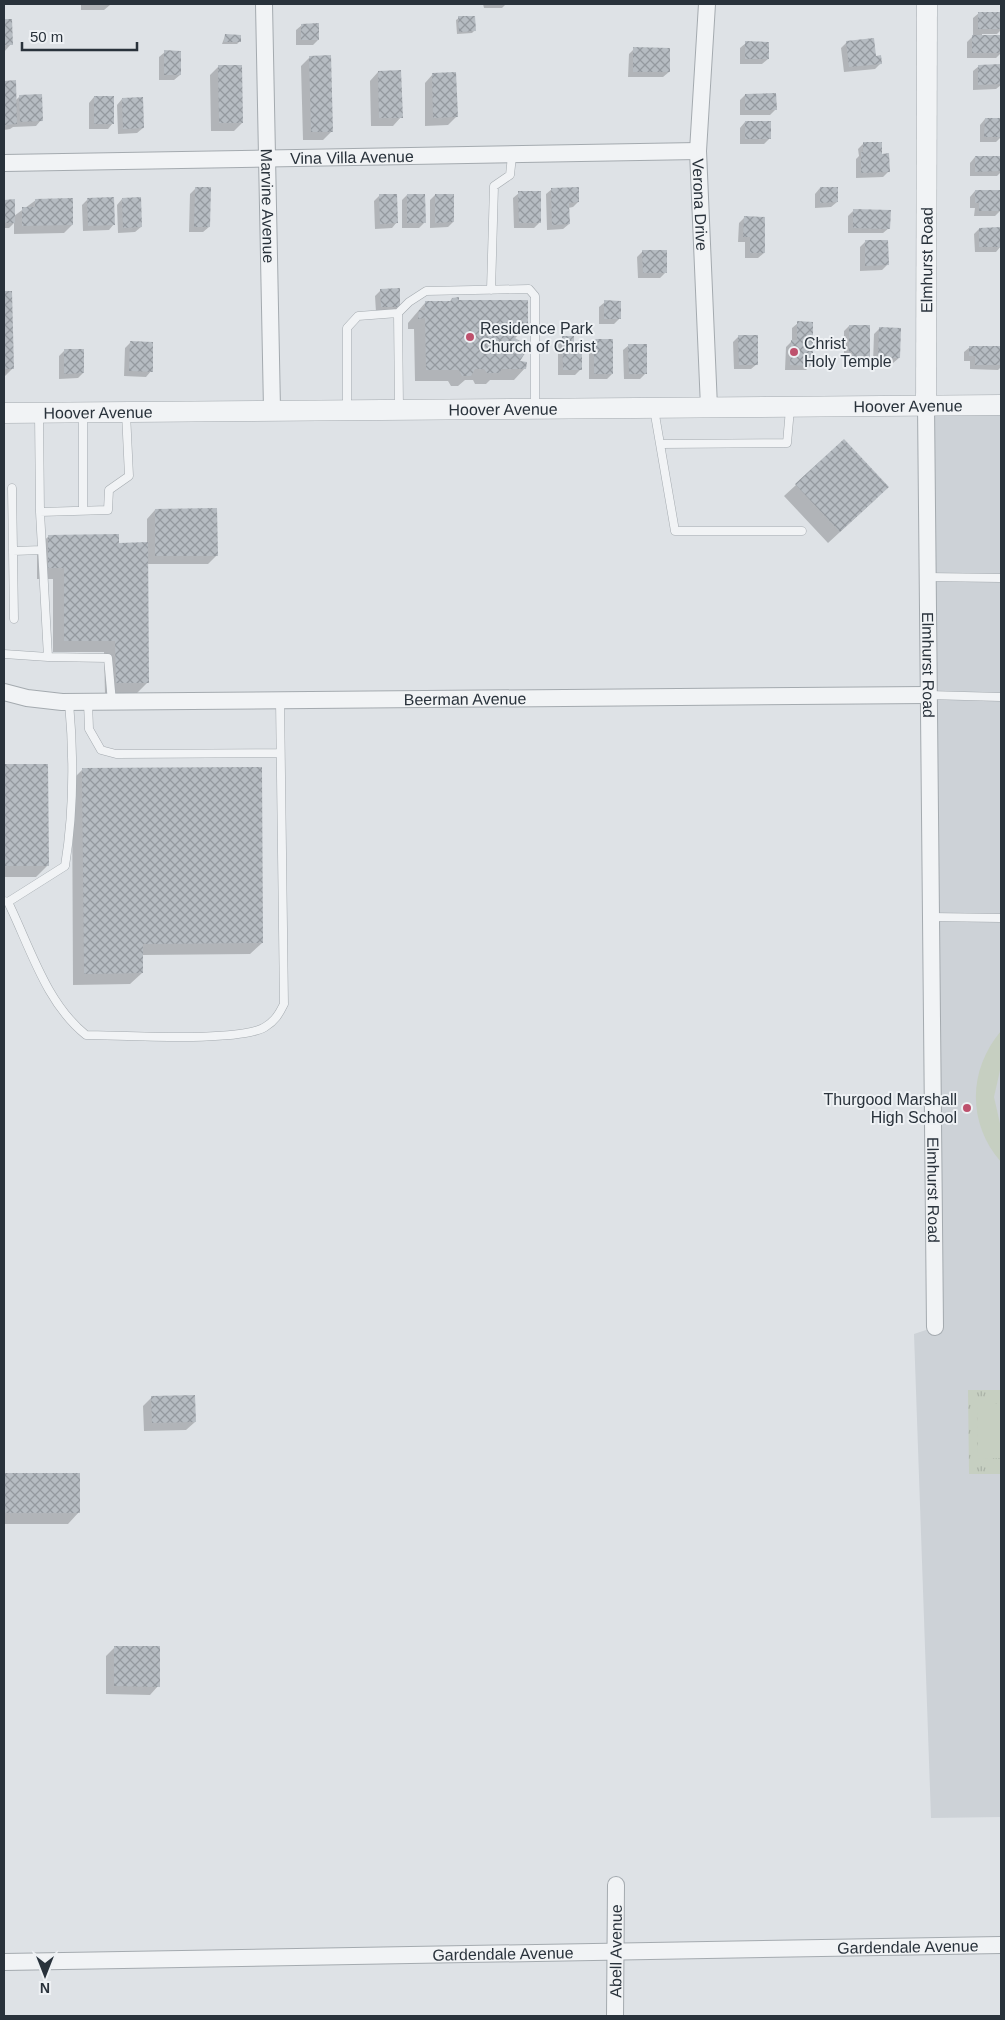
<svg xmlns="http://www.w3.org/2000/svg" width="1005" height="2020" font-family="Helvetica,sans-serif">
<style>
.built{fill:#cdd2d7}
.grass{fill:url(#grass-tufts)}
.pitch{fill:#c6cfc1}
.shadow{fill:#0003}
.building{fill:url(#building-cross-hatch)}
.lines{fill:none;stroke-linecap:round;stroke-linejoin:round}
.service-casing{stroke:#a4aaaf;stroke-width:9}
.minor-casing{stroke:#a4aaaf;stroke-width:18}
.tertiary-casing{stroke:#a4aaaf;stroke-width:21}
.service{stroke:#f1f3f5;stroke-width:8}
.minor{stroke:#f1f3f5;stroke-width:16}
.tertiary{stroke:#f1f3f5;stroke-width:20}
.poi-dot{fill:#be516d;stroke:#eef1f4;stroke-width:2}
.labels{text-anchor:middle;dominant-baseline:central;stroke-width:4;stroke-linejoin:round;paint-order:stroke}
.street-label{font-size:16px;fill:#29323b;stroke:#eef1f4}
.poi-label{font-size:16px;fill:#29323b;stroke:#eef1f4;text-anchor:start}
</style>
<defs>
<pattern id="grass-tufts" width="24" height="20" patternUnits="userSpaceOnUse" patternTransform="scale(1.25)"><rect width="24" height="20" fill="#c6cfc1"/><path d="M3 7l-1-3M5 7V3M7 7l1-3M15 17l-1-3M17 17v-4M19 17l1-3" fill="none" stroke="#aab2a7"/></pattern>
<pattern id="building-cross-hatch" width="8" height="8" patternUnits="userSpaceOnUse" patternTransform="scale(1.25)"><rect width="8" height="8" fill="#b6bcc2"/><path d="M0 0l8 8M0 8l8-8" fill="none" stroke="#94999f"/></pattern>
</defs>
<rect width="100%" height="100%" fill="#dee2e6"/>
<!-- built -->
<path class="built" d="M 926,405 L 1001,405 L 1001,1817 L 931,1818 L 914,1334 L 935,1327 Z"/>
<!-- grass -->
<path class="grass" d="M 968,1390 L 1001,1390 L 1001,1474 L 969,1474 Z"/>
<!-- pitch -->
<path class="pitch" d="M 1001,1031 L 1001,1066 L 994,1097 L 1001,1128 L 1001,1162 C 967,1123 968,1070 1001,1031 Z
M 977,1404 L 1001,1404 L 1001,1458 L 978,1459 Z"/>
<!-- shadow -->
<path class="shadow" d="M 81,4 L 110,4 L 110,5 L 104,10 L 81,10 Z
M 223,4 L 240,4 L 223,5 Z
M 483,4 L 506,4 L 502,8 L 484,8 Z
M 979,13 L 1001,13 L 1001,30 L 997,34 L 982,34 L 982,36 L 1001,37 L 1001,53 L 996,58 L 967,58 L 967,42 L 973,36 L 973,18 Z
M 459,18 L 474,31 L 472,33 L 457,34 L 456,20 Z
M 4,20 L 11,20 L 11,44 L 4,52 Z
M 302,25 L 318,40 L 313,45 L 296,45 L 296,30 Z
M 225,36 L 239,42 L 237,44 L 222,44 Z
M 847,42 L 874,57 L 881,63 L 875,69 L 844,72 L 841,48 Z
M 746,43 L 768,59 L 762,64 L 740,64 L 740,48 Z
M 634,49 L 669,72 L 663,77 L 628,77 L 629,54 Z
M 165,52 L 180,75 L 174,80 L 159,80 L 159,57 Z
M 310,57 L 332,131 L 323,140 L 303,140 L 301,66 Z
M 1001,65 L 1001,85 L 996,89 L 973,90 L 973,71 L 979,66 Z
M 219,66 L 242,123 L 234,131 L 211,131 L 210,75 Z
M 378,72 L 401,117 L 393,126 L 371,126 L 370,81 Z
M 433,74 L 456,117 L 448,125 L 425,126 L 425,83 Z
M 4,82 L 14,82 L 15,101 L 20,96 L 41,120 L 36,126 L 13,127 L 10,129 L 4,130 Z
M 745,95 L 776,109 L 770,115 L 740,115 L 740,100 Z
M 94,97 L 113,123 L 108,129 L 89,129 L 89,103 Z
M 122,99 L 143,128 L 137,133 L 118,134 L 117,105 Z
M 985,119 L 1001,120 L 1001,137 L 996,142 L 980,142 L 980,125 Z
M 745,122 L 769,139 L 764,144 L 740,144 L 740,128 Z
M 864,143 L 881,155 L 888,172 L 883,177 L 856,178 L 856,159 L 859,156 L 858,149 Z
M 975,157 L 1001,157 L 1001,172 L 997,176 L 970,176 L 970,163 Z
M 196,188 L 209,227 L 203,232 L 189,232 L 190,194 Z
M 820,188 L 837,202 L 831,207 L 815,208 L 815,194 Z
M 552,189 L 578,202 L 573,207 L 568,208 L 569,224 L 563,229 L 547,230 L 546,194 Z
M 975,191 L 1001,210 L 995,216 L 974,216 L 975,208 L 970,208 L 970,197 Z
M 519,193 L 540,222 L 534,228 L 514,228 L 513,198 Z
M 380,195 L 397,222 L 392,228 L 375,229 L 374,201 Z
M 407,195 L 425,222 L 419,228 L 402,228 L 402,200 Z
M 435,195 L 453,222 L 448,227 L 430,228 L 430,200 Z
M 88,199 L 114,224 L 109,230 L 83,231 L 82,205 Z
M 122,199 L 141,227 L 135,232 L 118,233 L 117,205 Z
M 36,200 L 72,225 L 64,233 L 14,234 L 14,223 L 9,228 L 4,228 L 4,201 L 14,201 L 14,216 Z
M 854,210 L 889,228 L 883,233 L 848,233 L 848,216 Z
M 744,218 L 764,253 L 758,258 L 745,258 L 745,242 L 738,242 L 739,223 Z
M 1001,228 L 1001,246 L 996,252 L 975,252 L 974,234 L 979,229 Z
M 865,242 L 887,265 L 882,270 L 860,271 L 860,247 Z
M 643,251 L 666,272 L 660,278 L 638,278 L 637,257 Z
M 381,290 L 399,306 L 394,312 L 376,312 L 375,296 Z
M 4,292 L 10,292 L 13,368 L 4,377 Z
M 452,299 L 527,327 L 514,339 L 518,363 L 525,368 L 514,380 L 490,380 L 486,384 L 475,384 L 473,380 L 465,380 L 458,386 L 451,386 L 448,381 L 415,381 L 414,329 L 408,329 L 408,323 L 425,303 L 449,302 Z
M 605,302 L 620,318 L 614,324 L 599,324 L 599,307 Z
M 798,323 L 811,365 L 806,370 L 785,370 L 786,347 L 792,341 L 792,328 Z
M 849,326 L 868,361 L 863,367 L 847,366 L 847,357 L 844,357 L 844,331 Z
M 879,329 L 899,358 L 893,363 L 873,363 L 874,334 Z
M 739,336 L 757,364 L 751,369 L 734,369 L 733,342 Z
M 563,338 L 581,369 L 575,375 L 558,375 L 558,343 Z
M 594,340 L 612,374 L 607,379 L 589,379 L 589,346 Z
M 130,343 L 151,371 L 146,377 L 124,376 L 125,348 Z
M 629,345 L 646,373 L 640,379 L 624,379 L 623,350 Z
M 970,347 L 1001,347 L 1001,367 L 998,370 L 970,369 L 970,361 L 964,361 L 964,352 Z
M 64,351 L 83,373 L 78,378 L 59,379 L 59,356 Z
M 844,441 L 876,499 L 828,543 L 784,496 Z
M 155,510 L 217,555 L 208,564 L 147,564 L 148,682 L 137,693 L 105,694 L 104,652 L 53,652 L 53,579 L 37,579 L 37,547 L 49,536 L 117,544 L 147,544 L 147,519 Z
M 4,765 L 47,765 L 48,865 L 36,877 L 4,877 Z
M 83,769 L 262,943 L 250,954 L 142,955 L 142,973 L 130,984 L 73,985 L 72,780 Z
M 152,1397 L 195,1422 L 186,1430 L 144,1431 L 143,1406 Z
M 4,1474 L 79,1474 L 79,1512 L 68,1524 L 4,1524 Z
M 115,1647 L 158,1686 L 150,1695 L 106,1694 L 106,1656 Z"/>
<!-- building -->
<path class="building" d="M 978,12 L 1001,12 L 1001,29 L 978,29 Z
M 458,16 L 475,16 L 476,31 L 459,32 Z
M 4,19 L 12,19 L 13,45 L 4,45 Z
M 319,23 L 319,40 L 301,40 L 301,24 Z
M 225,34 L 241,35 L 241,42 L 224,42 Z
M 972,35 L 1001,35 L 1001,53 L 972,53 Z
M 874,38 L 876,56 L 881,55 L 882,64 L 849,67 L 846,41 Z
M 745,41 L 769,42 L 769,59 L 745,59 Z
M 633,47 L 670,48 L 670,72 L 633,72 Z
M 164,50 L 181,51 L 181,75 L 164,75 Z
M 331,55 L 333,132 L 311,132 L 309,56 Z
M 1001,64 L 1001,84 L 978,85 L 978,65 Z
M 218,65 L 242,65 L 243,123 L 219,123 Z
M 401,70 L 403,118 L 379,118 L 378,71 Z
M 456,72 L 458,117 L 433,118 L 432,73 Z
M 16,80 L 17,124 L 4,125 L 4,81 Z
M 776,93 L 777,110 L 745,110 L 745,94 Z
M 42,94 L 43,121 L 20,122 L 19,95 Z
M 94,96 L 114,96 L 114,124 L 94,124 Z
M 143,97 L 144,128 L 123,129 L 122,98 Z
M 985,118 L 1001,118 L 1001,137 L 984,137 Z
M 745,121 L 771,121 L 771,139 L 745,139 Z
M 863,142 L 882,142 L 882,154 L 889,153 L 890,172 L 861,173 L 861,152 L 863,152 Z
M 975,156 L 1001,156 L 1001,171 L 975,172 Z
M 195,187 L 211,187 L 210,227 L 194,227 Z
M 579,187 L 579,202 L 569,203 L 570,224 L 552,225 L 551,188 Z
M 820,187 L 838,187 L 838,202 L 820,203 Z
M 975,190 L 1001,190 L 1001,211 L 979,211 L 979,203 L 975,203 Z
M 518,191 L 541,191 L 541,223 L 519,223 Z
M 379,194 L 397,194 L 398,223 L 380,224 Z
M 407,194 L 425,194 L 426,223 L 407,223 Z
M 435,194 L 454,194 L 454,222 L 435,223 Z
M 114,197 L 115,225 L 88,226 L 87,198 Z
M 141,197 L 142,227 L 123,228 L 122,198 Z
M 73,198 L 73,225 L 22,226 L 22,207 L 35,207 L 35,199 Z
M 15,199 L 15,223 L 4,223 L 4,200 Z
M 853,209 L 891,210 L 890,229 L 853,228 Z
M 744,216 L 765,217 L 765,253 L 750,253 L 750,237 L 743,237 Z
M 1001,227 L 1001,247 L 979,247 L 979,228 Z
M 865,240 L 888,240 L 889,265 L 865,266 Z
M 642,250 L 667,250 L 667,273 L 643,273 Z
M 400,288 L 400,307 L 381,307 L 380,289 Z
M 4,291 L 12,291 L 14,369 L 4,369 Z
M 459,297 L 459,300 L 528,300 L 528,327 L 510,327 L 515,338 L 525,344 L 527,350 L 520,361 L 527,362 L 526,369 L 502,369 L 499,373 L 487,373 L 484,369 L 475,369 L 471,376 L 462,376 L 459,370 L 426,370 L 425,318 L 418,319 L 419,310 L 425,310 L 425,301 L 451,301 L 452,298 Z
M 604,300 L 621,301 L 621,319 L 604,319 Z
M 797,321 L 813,322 L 813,366 L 790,365 L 791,340 L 797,340 Z
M 849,325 L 870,325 L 870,362 L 852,361 L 852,352 L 849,352 Z
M 879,327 L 901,328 L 900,358 L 878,358 Z
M 738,335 L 758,335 L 758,365 L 739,365 Z
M 562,336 L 574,336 L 574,342 L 582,342 L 582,370 L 563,370 Z
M 594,339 L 613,339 L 613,374 L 594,374 Z
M 130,341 L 153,342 L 153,372 L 129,371 Z
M 628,344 L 647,344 L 647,374 L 629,374 Z
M 969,346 L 1001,346 L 1001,365 L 975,365 L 975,356 L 969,356 Z
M 64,349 L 84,349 L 84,373 L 64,374 Z
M 844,439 L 889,487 L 840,532 L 795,484 Z
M 217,508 L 218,556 L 155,556 L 155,509 Z
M 119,534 L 119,543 L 148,542 L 149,683 L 116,683 L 115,641 L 64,641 L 64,568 L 48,568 L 48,535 Z
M 4,764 L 48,764 L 49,866 L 4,866 Z
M 262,767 L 263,943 L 143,944 L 143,973 L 84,974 L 82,768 Z
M 195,1395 L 196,1422 L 152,1423 L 151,1396 Z
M 4,1473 L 80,1473 L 80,1513 L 4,1513 Z
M 114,1646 L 160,1646 L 160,1687 L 114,1686 Z"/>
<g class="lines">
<defs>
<path id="service" d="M 491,290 L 494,186 L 510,175 L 512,156
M 399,408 L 398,313 L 409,302 L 426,291 L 529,289 L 535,296 L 535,408
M 347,409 L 347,328 L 358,316 L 398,313
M 654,409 L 675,531 L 802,531
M 83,412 L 83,510
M 39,414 L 40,512
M 661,444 L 787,443 L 790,409
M 12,488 L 13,551
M 927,577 L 1001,578
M 14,619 L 13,551 L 42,550
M 4,654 L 48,657
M 928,695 L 1001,697
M 88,702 L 89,729 L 101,750 L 116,754 L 280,753
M 112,702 L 108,658 L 48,657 L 40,512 L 108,510 L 109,490 L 129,476 L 126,413
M 4,901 L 8,902 C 30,947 46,1003 86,1035 C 123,1035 239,1043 265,1027 C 275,1021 279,1014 284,1004 L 280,700
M 8,902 L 65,866 C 74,811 74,757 69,702
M 931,917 L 1001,918"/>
<g id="minor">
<path id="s1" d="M 264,4 L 272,409"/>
<path id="s2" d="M 707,4 L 698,151 L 709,407"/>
<path id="s3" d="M 4,163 L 698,151"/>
<path id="s4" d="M 926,405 L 935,1327"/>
<path id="s5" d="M 4,692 L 27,698 L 62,702 L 927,695"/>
<path id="s6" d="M 4,1962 L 1001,1945"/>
<path id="s7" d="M 615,2016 L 616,1885"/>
</g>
<g id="tertiary">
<path id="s8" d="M 926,405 L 927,4"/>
<path id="s9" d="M 4,413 L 1001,405"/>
</g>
</defs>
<!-- service casing -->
<use href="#service" class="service-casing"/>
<!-- minor casing -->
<use href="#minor" class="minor-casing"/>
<!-- tertiary casing -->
<use href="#tertiary" class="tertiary-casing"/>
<!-- service -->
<use href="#service" class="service"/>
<!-- minor -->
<use href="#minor" class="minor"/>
<!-- tertiary -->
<use href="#tertiary" class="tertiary"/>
</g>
<!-- markers -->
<g class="poi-dot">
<circle cx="470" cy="337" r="5"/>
<circle cx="794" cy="352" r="5"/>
<circle cx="967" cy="1108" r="5"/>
</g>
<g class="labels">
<!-- street labels -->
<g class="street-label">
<text stroke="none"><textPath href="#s3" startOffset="348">Vina Villa Avenue</textPath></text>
<text stroke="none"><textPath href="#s2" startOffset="201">Verona Drive</textPath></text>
<text stroke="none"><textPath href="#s1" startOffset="202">Marvine Avenue</textPath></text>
<text stroke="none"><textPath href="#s8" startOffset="145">Elmhurst Road</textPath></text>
<text stroke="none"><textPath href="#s9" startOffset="904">Hoover Avenue</textPath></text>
<text stroke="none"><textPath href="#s9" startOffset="499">Hoover Avenue</textPath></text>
<text stroke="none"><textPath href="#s9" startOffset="94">Hoover Avenue</textPath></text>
<text stroke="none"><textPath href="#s4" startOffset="260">Elmhurst Road</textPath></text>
<text stroke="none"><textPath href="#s5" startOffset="462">Beerman Avenue</textPath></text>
<text stroke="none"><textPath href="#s4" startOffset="785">Elmhurst Road</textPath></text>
<text stroke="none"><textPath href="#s6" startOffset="904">Gardendale Avenue</textPath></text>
<text stroke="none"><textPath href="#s7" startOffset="65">Abell Avenue</textPath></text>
<text stroke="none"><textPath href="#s6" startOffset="499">Gardendale Avenue</textPath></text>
</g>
<!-- poi labels -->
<g class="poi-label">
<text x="480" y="328">Residence Park<tspan x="480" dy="18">Church of Christ</tspan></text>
<text x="804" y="343">Christ<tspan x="804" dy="18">Holy Temple</tspan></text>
<text x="957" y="1099" text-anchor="end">Thurgood Marshall<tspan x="957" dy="18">High School</tspan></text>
</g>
</g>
<!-- border -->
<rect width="1005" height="2020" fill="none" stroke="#29323b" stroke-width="10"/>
<!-- north arrow -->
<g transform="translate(45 1975) rotate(180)" stroke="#eef1f4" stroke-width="4" paint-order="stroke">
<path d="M0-4L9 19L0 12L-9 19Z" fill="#29323b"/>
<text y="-8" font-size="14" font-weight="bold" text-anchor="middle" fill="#29323b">N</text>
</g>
<!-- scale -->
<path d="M22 42v8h115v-8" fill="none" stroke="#29323b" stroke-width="2.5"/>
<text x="30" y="42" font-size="15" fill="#29323b" stroke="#eef1f4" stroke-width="4" paint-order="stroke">50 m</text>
</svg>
